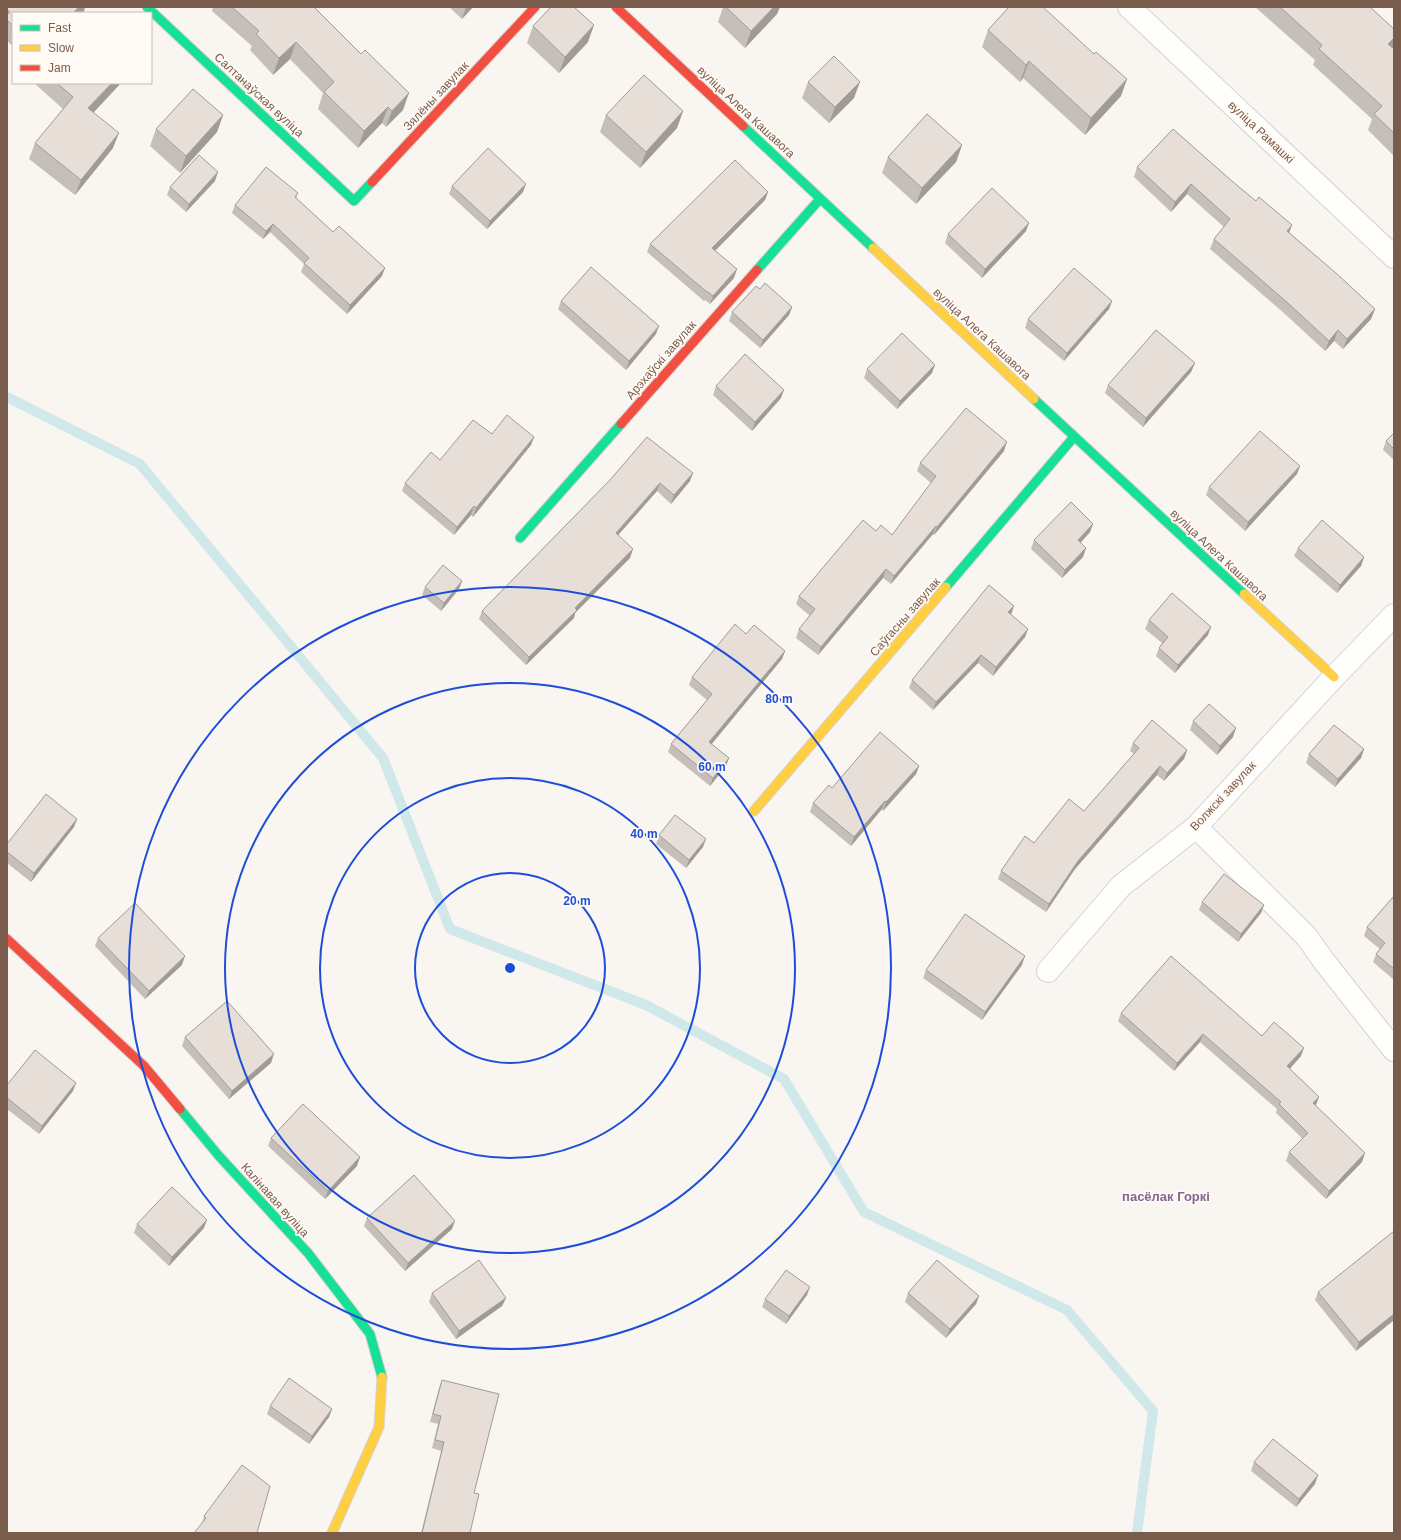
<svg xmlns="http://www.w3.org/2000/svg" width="1401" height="1540" font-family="Helvetica,sans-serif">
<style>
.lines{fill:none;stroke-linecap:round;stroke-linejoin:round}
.stream{stroke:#d0e8ea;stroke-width:10}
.street-casing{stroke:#d7d1cb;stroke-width:24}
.fast-casing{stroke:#d9d2cb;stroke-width:11}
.slow-casing{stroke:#d9d2cb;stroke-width:11}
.jam-casing{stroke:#d9d2cb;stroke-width:11}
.street{stroke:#fefefd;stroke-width:22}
.fast{stroke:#16e098;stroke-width:9}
.slow{stroke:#ffcf43;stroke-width:9}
.jam{stroke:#f24e42;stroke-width:9}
.wall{fill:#c6bfb9}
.shaded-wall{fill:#a19b96}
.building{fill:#e6ded7;stroke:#a19b96}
.ring{fill:none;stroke:#1d4ed8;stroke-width:2}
.labels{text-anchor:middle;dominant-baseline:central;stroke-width:3.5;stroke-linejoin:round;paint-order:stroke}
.street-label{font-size:12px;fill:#7a5c4d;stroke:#fffaf3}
.neighbourhood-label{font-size:13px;font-weight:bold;fill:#846695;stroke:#fffaf3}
.centre{fill:#1d4ed8;stroke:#fffaf3;stroke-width:2}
.ring-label{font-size:12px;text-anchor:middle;font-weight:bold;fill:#1d4ed8;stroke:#fffaf3;stroke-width:3.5;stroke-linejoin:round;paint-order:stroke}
</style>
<rect width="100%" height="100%" fill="#f9f5f0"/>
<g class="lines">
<!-- stream -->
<path class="stream" d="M 7,397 L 140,464 L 383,758 L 450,929 L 646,1005 L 784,1079 L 864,1212 L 1067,1310 L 1153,1411 L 1137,1533"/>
<defs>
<path id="street" d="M 1129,7 L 1394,257
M 1196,827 L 1307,937 L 1323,960 L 1394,1050
M 1048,971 L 1121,886 L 1196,827 L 1334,677 L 1394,615"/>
<path id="fast" d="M 147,7 L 354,201 L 372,182
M 743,126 L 873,248
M 757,270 L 820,199
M 1034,399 L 1244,594
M 520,538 L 621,424
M 946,587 L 1074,437
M 180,1109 L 219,1156 L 308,1253 L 370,1334 L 382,1377"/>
<path id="slow" d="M 873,248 L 1034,399
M 1244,594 L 1334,677
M 754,811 L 946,587
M 332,1533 L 379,1427 L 382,1377"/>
<path id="jam" d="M 616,7 L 743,126
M 372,182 L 535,7
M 621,424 L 757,270
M 7,939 L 144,1066 L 180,1109"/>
</defs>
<!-- street casing -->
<use href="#street" class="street-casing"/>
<!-- fast casing -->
<use href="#fast" class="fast-casing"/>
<!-- slow casing -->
<use href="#slow" class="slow-casing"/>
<!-- jam casing -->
<use href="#jam" class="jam-casing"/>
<!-- street -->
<use href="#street" class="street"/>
<!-- fast -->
<use href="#fast" class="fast"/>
<!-- slow -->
<use href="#slow" class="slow"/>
<!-- jam -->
<use href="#jam" class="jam"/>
</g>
<!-- wall -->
<path class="wall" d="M 7,7 L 85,7 L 84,11 L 82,13 L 13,13 L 13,46 L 7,41 Z
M 213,7 L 314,7 L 403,110 L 386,127 L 382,123 L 358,148 L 318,109 L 323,93 L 290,59 L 273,75 L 250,50 L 252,46 L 212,11 Z
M 449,7 L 473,7 L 462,19 Z
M 723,7 L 780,7 L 777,14 L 745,48 L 718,22 Z
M 1255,7 L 1370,7 L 1394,29 L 1394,45 L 1393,48 L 1394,49 L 1394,156 L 1368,130 L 1372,119 L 1313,65 L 1315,60 Z
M 533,26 L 588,42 L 559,73 L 527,43 Z
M 988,30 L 1094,54 L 1121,96 L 1085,135 L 1023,78 L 1020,82 L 982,47 Z
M 808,82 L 854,98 L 829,123 L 802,98 Z
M 34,83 L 121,83 L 93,112 L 113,148 L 75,195 L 29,159 L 35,143 L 63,109 Z
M 683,111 L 677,128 L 640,168 L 600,132 L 606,115 Z
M 223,115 L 217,132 L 180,173 L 150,146 L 156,129 Z
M 1173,129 L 1375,309 L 1371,319 L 1343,349 L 1334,341 L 1325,351 L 1285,314 L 1210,249 L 1214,239 L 1224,227 L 1187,194 L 1171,212 L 1134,177 L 1137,167 Z
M 962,145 L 956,162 L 916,204 L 882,173 L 888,157 Z
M 215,181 L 186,212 L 167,195 L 170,187 Z
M 452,186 L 523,192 L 487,229 L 449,194 Z
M 768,192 L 765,200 L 715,251 L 734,278 L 710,304 L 705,300 L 704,301 L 647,252 L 650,244 Z
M 298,193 L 296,199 L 333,232 L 382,276 L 347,314 L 301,272 L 304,264 L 270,232 L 263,239 L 232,213 L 235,205 Z
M 1026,231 L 982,278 L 945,243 L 948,234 Z
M 561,301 L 656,334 L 626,370 L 558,309 Z
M 1112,301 L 1109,309 L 1064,361 L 1025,328 L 1028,319 Z
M 792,307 L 789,315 L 760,348 L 729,321 L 732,312 Z
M 1195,363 L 1191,372 L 1143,427 L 1105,393 L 1108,385 Z
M 867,369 L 932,373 L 897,409 L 864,378 Z
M 716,386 L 781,398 L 752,431 L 713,395 Z
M 1394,433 L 1394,460 L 1383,450 L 1386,441 Z
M 492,434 L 534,437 L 531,445 L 473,517 L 471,515 L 454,535 L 402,491 L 405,483 L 440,460 Z
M 1004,451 L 934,535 L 933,534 L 891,584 L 883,578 L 818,655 L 796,638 L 799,629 L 810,616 L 796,604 L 799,596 L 876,531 L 892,535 L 931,483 L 917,471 L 920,463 Z
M 1297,474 L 1245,531 L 1206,495 L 1209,487 Z
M 610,480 L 690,481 L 671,504 L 657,491 L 618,535 L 630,558 L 575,613 L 574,618 L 526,665 L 479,619 L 482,611 Z
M 1093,524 L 1090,532 L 1080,543 L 1086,548 L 1083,557 L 1062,578 L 1031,549 L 1034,540 Z
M 1298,548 L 1364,557 L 1361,566 L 1337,593 L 1294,556 Z
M 462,581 L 459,589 L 441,611 L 422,595 L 425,587 Z
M 1011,615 L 1028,629 L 1025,637 L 993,676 L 978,663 L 933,710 L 909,688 L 912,680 Z
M 1149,620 L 1208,635 L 1175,673 L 1156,656 L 1159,648 L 1162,643 L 1145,629 Z
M 746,634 L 785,651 L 782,659 L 711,744 L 729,758 L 726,766 L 710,786 L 668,752 L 671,744 L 707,700 L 689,685 L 692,677 Z
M 1193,721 L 1233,737 L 1217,755 L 1190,730 Z
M 1133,743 L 1187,750 L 1184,759 L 1164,781 L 1157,775 L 1075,869 L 1046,912 L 998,879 L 1001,871 L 1034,843 L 1084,811 L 1134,754 L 1130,751 Z
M 1364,749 L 1361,758 L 1335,787 L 1306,763 L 1309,754 Z
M 919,766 L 916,774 L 883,811 L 882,809 L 851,846 L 810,812 L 813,803 L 832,788 Z
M 77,819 L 74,827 L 31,882 L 7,863 L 7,844 Z
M 659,835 L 703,847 L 686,868 L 656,844 Z
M 1394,896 L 1394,980 L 1373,962 L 1376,954 L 1380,949 L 1364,936 L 1367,927 Z
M 1202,902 L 1264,905 L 1261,913 L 1238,942 L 1199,910 Z
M 98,938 L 182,965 L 145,999 L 95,946 Z
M 1022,965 L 982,1020 L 923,978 L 926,970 Z
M 1121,1013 L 1262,1036 L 1301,1056 L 1290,1069 L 1319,1097 L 1315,1106 L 1362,1162 L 1326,1199 L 1286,1161 L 1289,1152 L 1303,1139 L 1276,1113 L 1277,1109 L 1200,1042 L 1174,1071 L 1118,1021 Z
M 185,1037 L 271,1063 L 229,1099 L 182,1046 Z
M 7,1085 L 73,1091 L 39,1134 L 7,1109 Z
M 271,1138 L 357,1166 L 325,1199 L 268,1146 Z
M 367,1218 L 452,1229 L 405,1271 L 364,1226 Z
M 137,1224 L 204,1228 L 169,1266 L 134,1233 Z
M 1318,1292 L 1394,1320 L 1356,1351 L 1315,1300 Z
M 432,1293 L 506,1298 L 502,1306 L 456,1339 L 429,1302 Z
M 908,1293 L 979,1296 L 976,1304 L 946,1338 L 905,1302 Z
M 807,1295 L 786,1324 L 762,1307 L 765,1299 Z
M 442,1380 L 474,1493 L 470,1533 L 421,1533 L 441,1451 L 432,1448 L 438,1424 L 430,1422 L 439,1388 Z
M 270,1406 L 332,1409 L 329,1417 L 309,1444 L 267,1414 Z
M 1254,1462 L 1315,1484 L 1296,1507 L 1251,1471 Z
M 270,1486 L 202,1524 L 204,1516 Z"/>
<!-- shaded-wall -->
<path class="shaded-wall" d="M 79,7 L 85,7 L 84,11 L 82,13 L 73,13 Z
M 466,7 L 473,7 L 462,19 Z
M 774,7 L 780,7 L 777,14 L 745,48 L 751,31 Z
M 594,25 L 588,42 L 559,73 L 565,57 Z
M 1394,38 L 1394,45 L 1392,50 L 1388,44 Z
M 296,42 L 290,59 L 273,75 L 279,58 Z
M 1029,61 L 1023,78 L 1020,82 L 1026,65 Z
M 1127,79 L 1121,96 L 1085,135 L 1091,118 Z
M 860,82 L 854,98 L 829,123 L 835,107 Z
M 112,83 L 121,83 L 83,124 L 88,108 Z
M 409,93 L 403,110 L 386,127 L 392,111 Z
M 388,107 L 382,123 L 358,148 L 364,131 Z
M 683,111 L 677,128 L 640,168 L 646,152 Z
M 223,115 L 217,132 L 180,173 L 186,156 Z
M 119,133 L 113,148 L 75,195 L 81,180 Z
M 962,145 L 956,162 L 916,204 L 922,188 Z
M 218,172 L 215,181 L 186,212 L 189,204 Z
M 526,184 L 523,192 L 487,229 L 490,221 Z
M 1191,184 L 1187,194 L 1171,212 L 1175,202 Z
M 768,192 L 765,200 L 709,257 L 712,248 Z
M 1029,223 L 1026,231 L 982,278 L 985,269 Z
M 273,224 L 270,232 L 263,239 L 266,231 Z
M 1292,225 L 1288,236 L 1287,231 Z
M 385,268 L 382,276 L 347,314 L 350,305 Z
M 737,269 L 734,278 L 710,304 L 713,296 Z
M 1112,301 L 1109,309 L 1064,361 L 1067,353 Z
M 792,307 L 789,315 L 760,348 L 763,340 Z
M 1375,309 L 1371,319 L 1343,349 L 1347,339 Z
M 659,326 L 656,334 L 626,370 L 629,361 Z
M 1338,330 L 1334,341 L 1325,351 L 1329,341 Z
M 1195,363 L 1191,372 L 1143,427 L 1146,418 Z
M 935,365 L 932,373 L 897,409 L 900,401 Z
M 784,390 L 781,398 L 752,431 L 755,422 Z
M 534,437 L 531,445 L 473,517 L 476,508 Z
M 1007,442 L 1004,451 L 934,535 L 937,527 Z
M 1300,466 L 1297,474 L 1245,531 L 1248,522 Z
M 693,473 L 690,481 L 671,504 L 674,495 Z
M 660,483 L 657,491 L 613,541 L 616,533 Z
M 474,506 L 471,515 L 454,535 L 457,527 Z
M 1093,524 L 1090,532 L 1075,549 L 1078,540 Z
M 936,526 L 933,534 L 891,584 L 894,576 Z
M 1086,548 L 1083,557 L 1062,578 L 1065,570 Z
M 633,549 L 630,558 L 575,613 L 574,618 L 526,665 L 529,657 L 575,608 Z
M 1364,557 L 1361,566 L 1337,593 L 1340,585 Z
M 886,569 L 883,578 L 818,655 L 821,647 Z
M 462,581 L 459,589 L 441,611 L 444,603 Z
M 1014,606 L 1011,615 L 1008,612 Z
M 1211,627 L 1208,635 L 1175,673 L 1178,665 Z
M 1028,629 L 1025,637 L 993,676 L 996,667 Z
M 785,651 L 782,659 L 706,751 L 709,742 Z
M 981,655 L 978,663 L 933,710 L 936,702 Z
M 1236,728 L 1233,737 L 1217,755 L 1220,746 Z
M 1364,749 L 1361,758 L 1335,787 L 1338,779 Z
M 1187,750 L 1184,759 L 1164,781 L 1167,773 Z
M 729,758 L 726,766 L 710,786 L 713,778 Z
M 919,766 L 916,774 L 883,811 L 886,802 Z
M 1160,766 L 1157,775 L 1075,869 L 1046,912 L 1049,904 L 1078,861 Z
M 885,801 L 882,809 L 851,846 L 854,837 Z
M 77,819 L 74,827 L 31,882 L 34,873 Z
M 706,839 L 703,847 L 686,868 L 689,860 Z
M 1264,905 L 1261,913 L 1238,942 L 1241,934 Z
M 185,956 L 182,965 L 145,999 L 149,991 Z
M 1025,956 L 1022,965 L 982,1020 L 985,1012 Z
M 1203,1034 L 1200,1042 L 1174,1071 L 1177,1063 Z
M 1304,1048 L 1301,1056 L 1284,1075 L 1287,1066 Z
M 274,1054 L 271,1063 L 229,1099 L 232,1091 Z
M 76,1083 L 73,1091 L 39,1134 L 42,1126 Z
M 1319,1097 L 1316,1105 L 1310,1111 L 1313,1103 Z
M 1365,1153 L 1362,1162 L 1326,1199 L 1329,1191 Z
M 360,1157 L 357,1166 L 325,1199 L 328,1191 Z
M 207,1220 L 204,1228 L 169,1266 L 172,1257 Z
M 455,1221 L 452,1229 L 405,1271 L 408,1263 Z
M 810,1287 L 807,1295 L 786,1324 L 789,1316 Z
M 979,1296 L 976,1304 L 946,1338 L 950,1329 Z
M 506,1298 L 502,1306 L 456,1339 L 459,1331 Z
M 1394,1314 L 1394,1320 L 1356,1351 L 1359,1342 Z
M 332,1409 L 329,1417 L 309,1444 L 312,1436 Z
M 1318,1475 L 1315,1484 L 1296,1507 L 1299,1499 Z"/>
<!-- building -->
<path class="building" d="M 7,7 L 79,7 L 73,13 L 13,13 L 13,26 L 7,20 L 7,15 L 10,12 L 7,9 Z
M 232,7 L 314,7 L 361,54 L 365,50 L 409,93 L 392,111 L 388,107 L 364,131 L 324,92 L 334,82 L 296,42 L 279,58 L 256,34 L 259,31 Z
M 551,7 L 574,7 L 594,25 L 565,57 L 533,26 Z
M 726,7 L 774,7 L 751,31 Z
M 1009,7 L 1043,7 L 1094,54 L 1096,52 L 1127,79 L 1091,118 L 1029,61 L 1026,65 L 988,30 Z
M 1280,7 L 1370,7 L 1394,29 L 1394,38 L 1388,44 L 1394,49 L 1394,133 L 1374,114 L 1382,106 L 1319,49 L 1322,45 Z
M 834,56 L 860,82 L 835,107 L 808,82 Z
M 644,75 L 683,111 L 646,152 L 606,115 Z
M 57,83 L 112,83 L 88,108 L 119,133 L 81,180 L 35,143 L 73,97 Z
M 193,89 L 223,115 L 186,156 L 156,129 Z
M 927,114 L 962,145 L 922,188 L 888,157 Z
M 1173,129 L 1233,182 L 1256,201 L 1259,197 L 1292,225 L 1287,231 L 1337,274 L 1375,309 L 1347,339 L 1338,330 L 1329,341 L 1289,304 L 1214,239 L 1230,219 L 1191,184 L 1175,202 L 1137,167 Z
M 488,148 L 526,184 L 490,221 L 452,186 Z
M 199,155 L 218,172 L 189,204 L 170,187 Z
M 735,160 L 768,192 L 712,248 L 737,269 L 713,296 L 708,292 L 707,292 L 650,244 Z
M 266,167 L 298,193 L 295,197 L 333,232 L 339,226 L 385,268 L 350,305 L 304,263 L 309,258 L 273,224 L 266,231 L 235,205 Z
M 992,188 L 1029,223 L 985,269 L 948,234 Z
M 591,267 L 659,326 L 629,361 L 561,301 Z
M 1074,268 L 1112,301 L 1067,353 L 1028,319 Z
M 765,283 L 792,307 L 763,340 L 732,312 L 756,286 L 760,289 Z
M 1156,330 L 1195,363 L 1146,418 L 1108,385 Z
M 902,333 L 935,365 L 900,401 L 867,369 Z
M 745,354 L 784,390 L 755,422 L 716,386 Z
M 966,408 L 1007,442 L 937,527 L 936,526 L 894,576 L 886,569 L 821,647 L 799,629 L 815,609 L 799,596 L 863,520 L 876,531 L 881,525 L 892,535 L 936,476 L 920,463 Z
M 507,415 L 534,437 L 476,508 L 474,506 L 457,527 L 405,483 L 431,452 L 440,460 L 473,420 L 492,434 Z
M 1260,431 L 1300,466 L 1248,522 L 1209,487 Z
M 1394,433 L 1394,449 L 1386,441 Z
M 647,437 L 693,473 L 674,495 L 660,483 L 616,533 L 633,549 L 575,608 L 577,610 L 529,657 L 482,611 L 610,480 Z
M 1071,502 L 1093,524 L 1078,540 L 1086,548 L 1065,570 L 1034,540 Z
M 1322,520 L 1364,557 L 1340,585 L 1298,548 Z
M 443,565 L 462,581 L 444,603 L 425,587 Z
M 989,585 L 1014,606 L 1008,612 L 1028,629 L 996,667 L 981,655 L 936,702 L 912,680 Z
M 1172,593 L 1211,627 L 1178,665 L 1159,648 L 1168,637 L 1149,620 Z
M 735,624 L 746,634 L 754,625 L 785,651 L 709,742 L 729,758 L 713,778 L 671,744 L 712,694 L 692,677 Z
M 1209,704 L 1236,728 L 1220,746 L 1193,721 Z
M 1152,720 L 1187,750 L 1167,773 L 1160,766 L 1078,861 L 1049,904 L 1001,871 L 1025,836 L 1034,843 L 1069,799 L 1084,811 L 1139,748 L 1133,743 Z
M 1334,725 L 1364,749 L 1338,779 L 1309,754 Z
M 880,732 L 919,766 L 886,802 L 885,801 L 854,837 L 813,803 L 829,785 L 832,788 Z
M 46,794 L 77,819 L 34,873 L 7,852 L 7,844 Z
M 675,815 L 706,839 L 689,860 L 659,835 Z
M 1224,874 L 1264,905 L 1241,934 L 1202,902 Z
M 1394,896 L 1394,969 L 1376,954 L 1385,943 L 1367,927 Z
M 135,903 L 185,956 L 149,991 L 98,938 Z
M 965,914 L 1025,956 L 985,1012 L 926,970 Z
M 1171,956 L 1262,1036 L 1274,1022 L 1304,1048 L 1287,1066 L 1319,1097 L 1313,1103 L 1365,1153 L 1329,1191 L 1289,1152 L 1308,1133 L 1279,1104 L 1281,1102 L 1203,1034 L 1177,1063 L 1121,1013 Z
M 227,1001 L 274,1054 L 232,1091 L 185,1037 Z
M 35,1050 L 76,1083 L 42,1126 L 7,1098 L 7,1085 Z
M 303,1104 L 360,1157 L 328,1191 L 271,1138 Z
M 414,1175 L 455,1221 L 408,1263 L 367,1218 Z
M 172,1187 L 207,1220 L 172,1257 L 137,1224 Z
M 1394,1231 L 1394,1314 L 1359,1342 L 1318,1292 Z
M 479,1260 L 506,1298 L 459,1331 L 432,1293 Z
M 937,1260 L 979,1296 L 950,1329 L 908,1293 Z
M 786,1270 L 810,1287 L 789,1316 L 765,1299 Z
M 289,1378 L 332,1409 L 312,1436 L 270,1406 Z
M 442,1380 L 499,1394 L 474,1493 L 479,1494 L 470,1533 L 422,1533 L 444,1442 L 435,1440 L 441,1416 L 433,1414 Z
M 1273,1439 L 1318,1475 L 1299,1499 L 1254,1462 Z
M 242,1465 L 270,1486 L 257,1533 L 194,1533 L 206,1518 L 204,1516 Z"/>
<!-- distance rings -->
<g class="ring">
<circle cx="510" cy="968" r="95"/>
<circle cx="510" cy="968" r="190"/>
<circle cx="510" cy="968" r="285"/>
<circle cx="510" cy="968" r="381"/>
</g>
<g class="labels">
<!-- street labels -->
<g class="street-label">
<text transform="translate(259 95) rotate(43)">Салтанаўская вуліца</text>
<text transform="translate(436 96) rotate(-47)">Зялёны завулак</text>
<text transform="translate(746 112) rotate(43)">вуліца Алега Кашавога</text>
<text transform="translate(1261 132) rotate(43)">вуліца Рамашкі</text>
<text transform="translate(982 334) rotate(43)">вуліца Алега Кашавога</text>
<text transform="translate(661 360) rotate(-49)">Арэхаўскі завулак</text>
<text transform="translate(1219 555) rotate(43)">вуліца Алега Кашавога</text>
<text transform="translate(905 617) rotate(-49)">Саўгасны завулак</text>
<text transform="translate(1223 796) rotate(-47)">Волжскі завулак</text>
<text transform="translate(275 1200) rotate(48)">Калінавая вуліца</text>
</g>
<!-- neighbourhood labels -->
<g class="neighbourhood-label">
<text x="1166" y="1196">пасёлак Горкі</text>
</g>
</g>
<circle cx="510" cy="968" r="6" class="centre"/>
<g class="ring-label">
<text x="779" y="703">80 m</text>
<text x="712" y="771">60 m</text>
<text x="644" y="838">40 m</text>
<text x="577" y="905">20 m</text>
</g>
<!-- border -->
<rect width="1401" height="1540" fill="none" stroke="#7a5c4d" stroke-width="16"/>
<!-- legend -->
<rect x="12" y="12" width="140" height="72" fill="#fffaf3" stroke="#cabbb1"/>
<rect x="20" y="25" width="20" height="6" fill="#16e098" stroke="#cabbb1"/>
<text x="48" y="32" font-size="12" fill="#7a5c4d">Fast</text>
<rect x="20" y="45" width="20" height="6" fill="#ffcf43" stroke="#cabbb1"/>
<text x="48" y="52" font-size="12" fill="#7a5c4d">Slow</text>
<rect x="20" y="65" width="20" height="6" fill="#f24e42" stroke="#cabbb1"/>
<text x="48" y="72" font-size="12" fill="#7a5c4d">Jam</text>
</svg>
